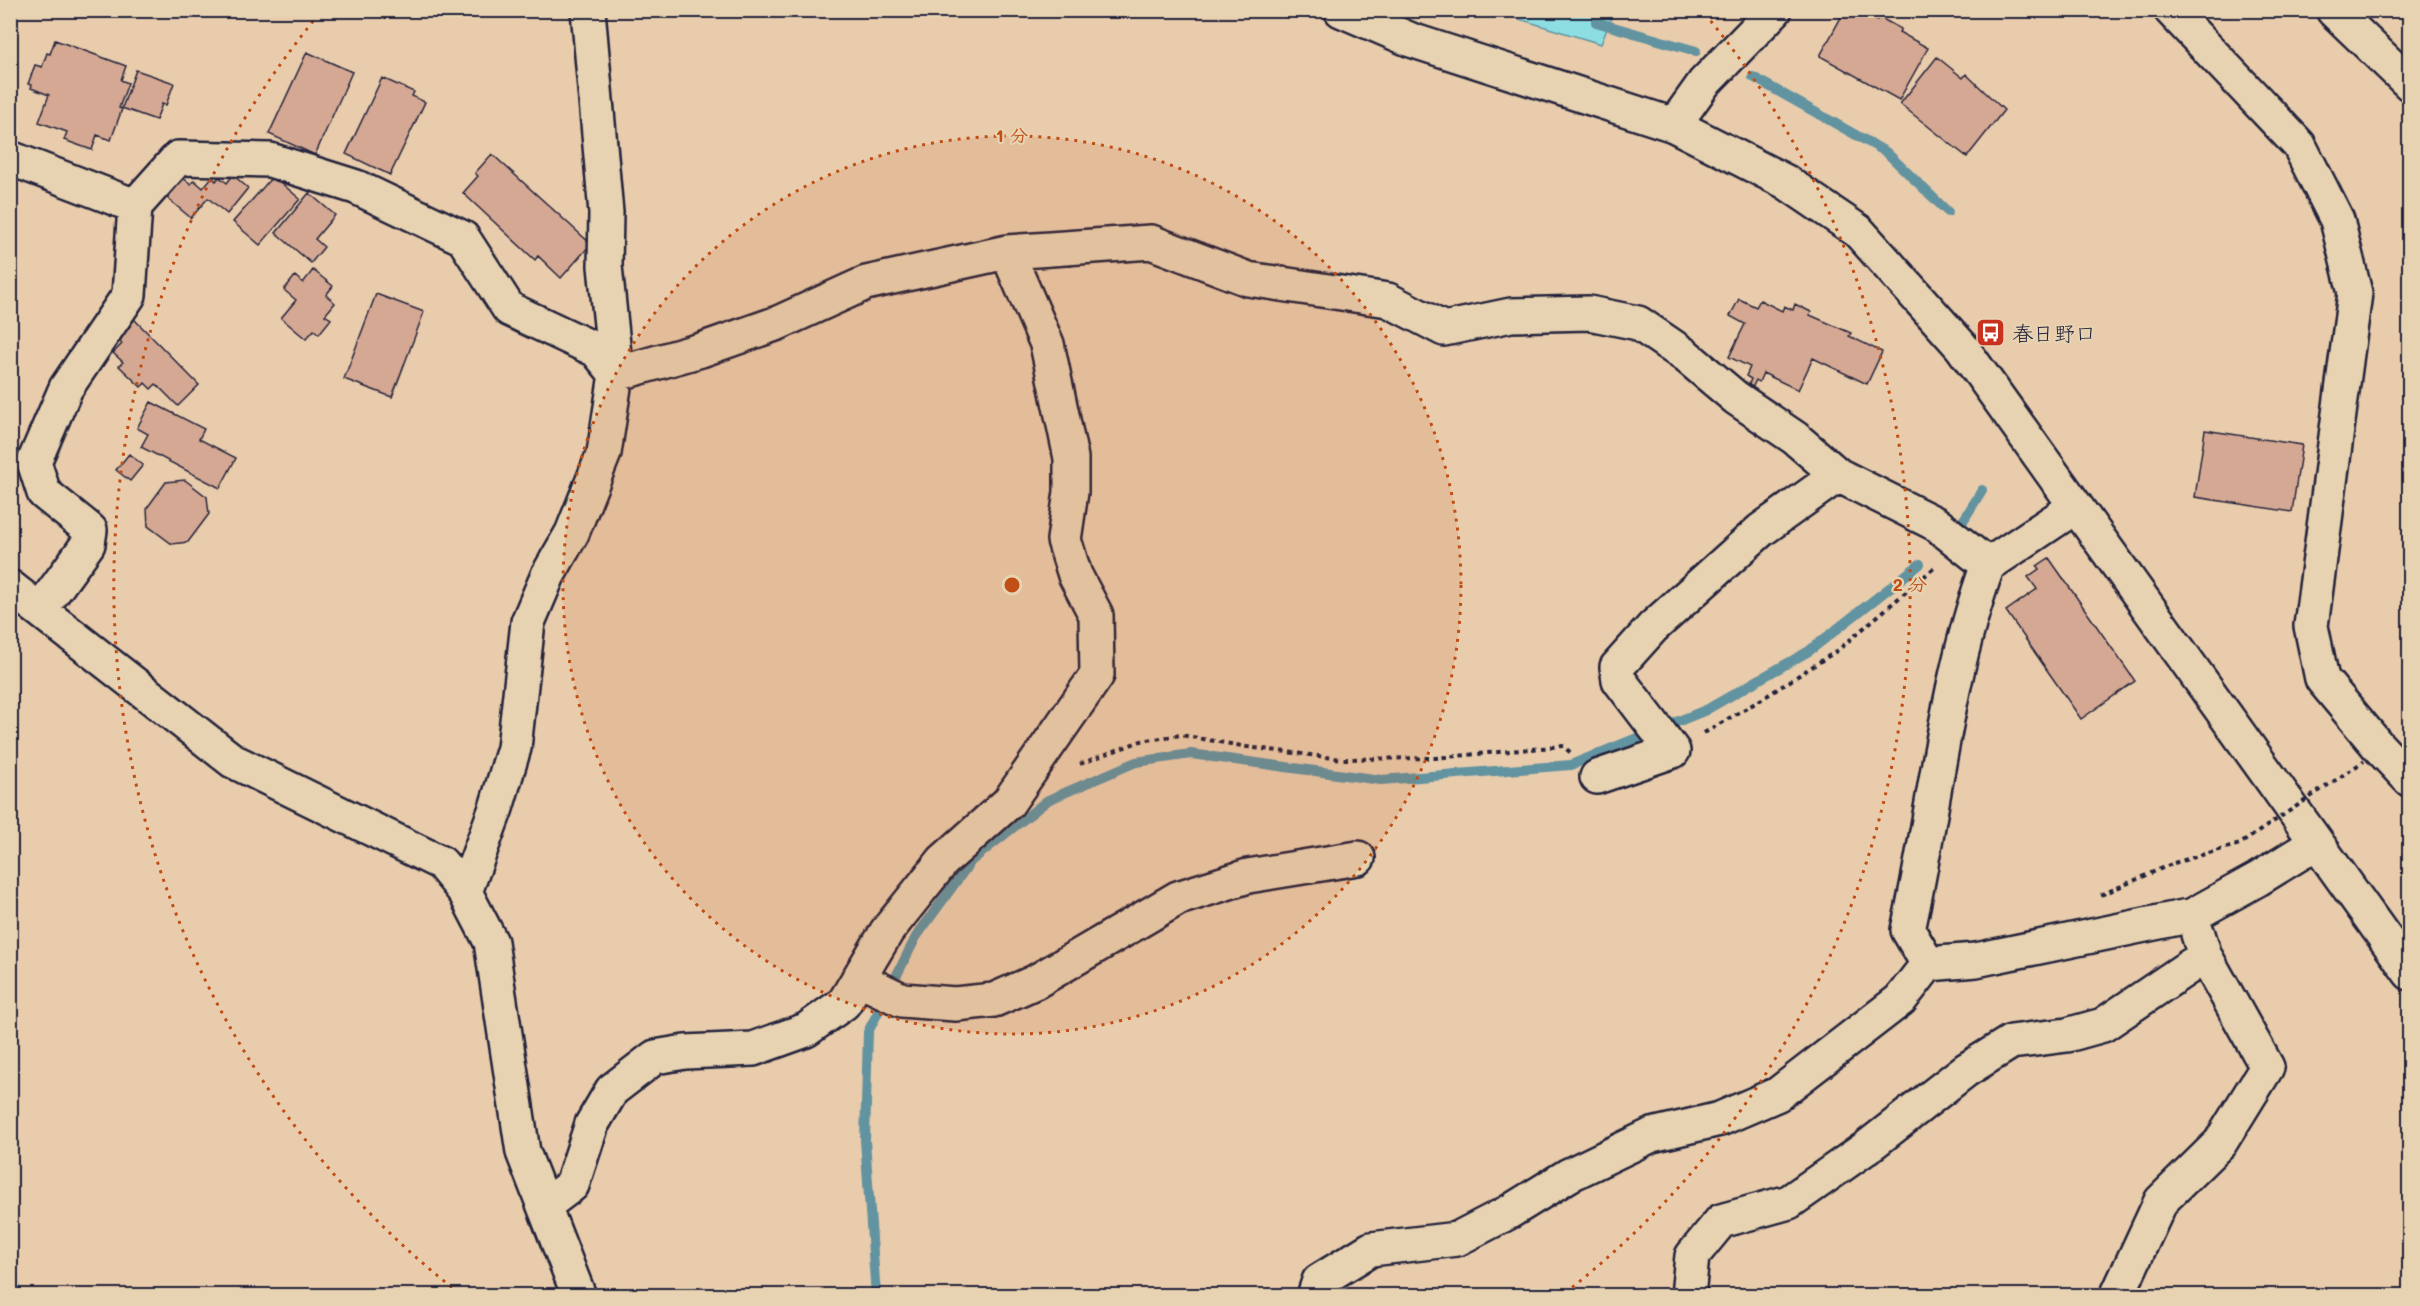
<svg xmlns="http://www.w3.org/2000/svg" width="2420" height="1306" font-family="Mali,'Klee One',sans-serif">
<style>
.water{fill:#8cdee3;stroke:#6293a0;stroke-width:1.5}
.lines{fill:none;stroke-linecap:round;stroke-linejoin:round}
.stream{stroke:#6293a0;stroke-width:10}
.building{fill:#d5a893;stroke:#22223b;stroke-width:1.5}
.minor-casing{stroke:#22223b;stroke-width:38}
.tertiary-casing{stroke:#22223b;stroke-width:38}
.path{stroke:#22223b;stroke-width:4;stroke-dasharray:4.5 4.5;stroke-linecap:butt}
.minor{stroke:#e7d3b1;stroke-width:33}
.tertiary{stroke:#e7d3b1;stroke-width:33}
.path-bridge{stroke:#22223b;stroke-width:4;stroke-dasharray:4.5 4.5;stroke-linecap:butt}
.ring{fill:none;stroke:#c04e15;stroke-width:3;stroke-dasharray:3 6}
.labels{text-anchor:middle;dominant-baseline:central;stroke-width:4.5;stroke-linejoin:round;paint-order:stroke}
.poi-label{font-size:21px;fill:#22223b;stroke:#e7d3b1;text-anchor:start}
.centre{fill:#c04e15;stroke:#e7d3b1;stroke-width:3}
.ring-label{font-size:18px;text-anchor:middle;font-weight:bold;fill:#c04e15;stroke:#e7d3b1;stroke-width:4.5;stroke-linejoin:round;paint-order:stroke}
</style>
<rect width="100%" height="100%" fill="#e9ccac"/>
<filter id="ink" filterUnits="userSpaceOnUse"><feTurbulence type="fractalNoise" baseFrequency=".0167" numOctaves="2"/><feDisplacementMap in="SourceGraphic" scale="12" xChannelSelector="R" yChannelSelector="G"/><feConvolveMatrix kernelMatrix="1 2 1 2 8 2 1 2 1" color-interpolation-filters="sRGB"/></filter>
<g filter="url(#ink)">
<!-- water -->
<path class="water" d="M 1493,11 L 1614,11 L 1601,44 Z"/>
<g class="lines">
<!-- stream -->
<path class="stream" d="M 1596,22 L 1696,51
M 1753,77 L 1886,152 L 1948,212
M 1960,526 L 1982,490
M 10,1269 L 18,1296
M 876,1296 L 865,1140 L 868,1032 L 916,937 L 971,861 L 1048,800 L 1136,762 L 1191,754 L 1381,780 L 1571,765 L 1706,710 L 1809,651 L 1920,564"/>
</g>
<!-- building -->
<path class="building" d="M 1845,10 L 1860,10 L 1877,20 L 1879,17 L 1901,29 L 1899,32 L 1928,48 L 1899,100 L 1820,56 Z
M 55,40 L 126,66 L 121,80 L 128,83 L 119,108 L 122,109 L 111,140 L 97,135 L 92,150 L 64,140 L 67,132 L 39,122 L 49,95 L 31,88 L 32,85 L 28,84 L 35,65 L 42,67 L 47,53 L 50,54 Z
M 307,52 L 352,72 L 315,155 L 269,134 Z
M 1937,57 L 1963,78 L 1966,74 L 2004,110 L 1967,157 L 1900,104 Z
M 136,70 L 174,83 L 166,105 L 162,104 L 156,120 L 122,108 Z
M 382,78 L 414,92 L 412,96 L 425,102 L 390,175 L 346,154 Z
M 492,154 L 591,244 L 561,278 L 538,256 L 535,260 L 463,193 L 478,176 L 475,173 Z
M 233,175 L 248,188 L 227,214 L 208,198 L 191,218 L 167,198 L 183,178 L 191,184 L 194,180 L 203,188 L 212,177 L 216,181 L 219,177 L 227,183 Z
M 273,176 L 300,199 L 260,245 L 233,222 Z
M 309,193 L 335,215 L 315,239 L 324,247 L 311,263 L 276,233 Z
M 313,270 L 333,286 L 326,295 L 335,303 L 325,315 L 331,319 L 319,334 L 314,330 L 306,339 L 281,318 L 296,300 L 284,290 L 295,276 L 303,283 Z
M 376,294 L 424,312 L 392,397 L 344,379 Z
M 1739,299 L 1756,307 L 1760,300 L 1782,311 L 1784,306 L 1793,310 L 1795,304 L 1811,312 L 1810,315 L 1851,333 L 1849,336 L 1882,352 L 1867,384 L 1813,358 L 1798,390 L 1763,373 L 1759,382 L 1756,380 L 1752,388 L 1748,386 L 1751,379 L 1746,376 L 1750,367 L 1729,357 L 1745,324 L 1730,316 Z
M 133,318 L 199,385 L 178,406 L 156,384 L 151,389 L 145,383 L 141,387 L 119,366 L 123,362 L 113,353 L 122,344 L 115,336 Z
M 151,402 L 204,429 L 199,439 L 236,458 L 220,488 L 141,447 L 148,434 L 137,428 Z
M 2205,430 L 2302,445 L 2292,512 L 2195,497 Z
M 129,454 L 143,465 L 130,481 L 116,470 Z
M 185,480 L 207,497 L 209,514 L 188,542 L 172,544 L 148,526 L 147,508 L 166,482 Z
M 2049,558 L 2135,681 L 2081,719 L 2006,611 L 2037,589 L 2028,577 L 2039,569 L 2037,566 Z"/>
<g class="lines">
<defs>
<path id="minor" d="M 2171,10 L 2299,145 L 2337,220 L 2355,293 L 2311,626 L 2322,679 L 2378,746 L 2410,780
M 2333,10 L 2410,84
M 1674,125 L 1704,83 L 1775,10
M 10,158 L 135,206 L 178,158 L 270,160 L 356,187 L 463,238 L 509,309 L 596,350 L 616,374
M 616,374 L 701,350 L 778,323 L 866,283 L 1007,252 L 1151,242 L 1248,279 L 1388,300 L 1444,329 L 1511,315 L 1589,313 L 1638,323 L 1685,355 L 1736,398 L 1795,438 L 1838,475 L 1936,524 L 1988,565 C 1945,682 1935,809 1908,930 L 1928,964
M 1988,565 L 2075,507
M 10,587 L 233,761 L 441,863 L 465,892 L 491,942 L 523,1152 L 579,1296
M 40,610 L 88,544 L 90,530 L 44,493 L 34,462 L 66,388 L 129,295 L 135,206
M 1597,777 L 1673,751 L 1619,680 L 1617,667 L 1653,627 L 1761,530 L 1838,475
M 465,892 L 496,808 L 514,748 L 528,622 L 548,575 L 572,533 L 604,453 L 616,374 L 605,266 L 606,213 L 588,10
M 858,979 L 902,1000 L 955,1004 L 994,1000 L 1035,982 L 1178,898 L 1248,876 L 1358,858
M 544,1206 L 572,1185 L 592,1124 L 612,1090 L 655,1057 L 685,1052 L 753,1049 L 806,1030 L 844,1003 L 887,931 L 943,861 L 1008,803 L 1097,675 L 1096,615 L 1075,575 L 1064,540 L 1071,492 L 1071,458 L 1047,344 L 1007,252
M 1314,1296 L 1319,1281 L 1371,1249 L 1457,1239 L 1509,1212 L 1569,1175 L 1652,1135 L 1720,1119 L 1778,1094 L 1900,1000 L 1928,964 L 1976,960 L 2193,915 L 2258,879 L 2316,843
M 1688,1296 L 1692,1256 L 1721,1221 L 1789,1202 L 1866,1148 L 1966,1070 L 2011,1042 L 2067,1035 L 2103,1025 L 2205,956
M 2117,1296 L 2161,1201 L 2220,1143 L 2267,1067 L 2205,956 L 2198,934"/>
<path id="tertiary" d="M 1341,10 L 1411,40 L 1674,125 L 1786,182 L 1858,231 L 1961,346 L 2410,973"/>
</defs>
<!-- minor casing -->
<use href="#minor" class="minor-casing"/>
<!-- tertiary casing -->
<use href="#tertiary" class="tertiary-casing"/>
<!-- path -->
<path class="path" d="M 1704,733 L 1762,699 L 1838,650 L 1934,568
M 1080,764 L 1141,741 L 1181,735 L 1247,747 L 1342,759 L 1435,758 L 1563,746 L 1572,754
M 2101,895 L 2174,863"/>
<!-- minor -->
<use href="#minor" class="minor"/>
<!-- tertiary -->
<use href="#tertiary" class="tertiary"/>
<!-- path-bridge -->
<path class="path-bridge" d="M 2174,863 L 2240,844 L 2364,761"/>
</g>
</g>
<!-- distance rings -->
<circle cx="1012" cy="585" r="449" fill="#c04e15" fill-opacity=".12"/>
<g class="ring">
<circle cx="1012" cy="585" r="449"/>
<path d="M459 1293A898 898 0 0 1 319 14M1705 14A898 898 0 0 1 1565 1293"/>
</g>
<!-- icons -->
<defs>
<symbol id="bus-square" viewBox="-11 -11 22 22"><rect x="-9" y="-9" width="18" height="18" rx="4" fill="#c8321e" stroke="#e7d3b1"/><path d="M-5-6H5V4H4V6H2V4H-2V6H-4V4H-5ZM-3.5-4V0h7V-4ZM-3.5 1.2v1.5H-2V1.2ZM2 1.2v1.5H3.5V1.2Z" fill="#fff"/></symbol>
</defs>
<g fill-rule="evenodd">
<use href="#bus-square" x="1974" y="316" width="33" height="33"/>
</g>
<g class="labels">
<!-- poi labels -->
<g class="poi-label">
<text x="2012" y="332">春日野口</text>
</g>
</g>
<circle cx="1012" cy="585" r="9" class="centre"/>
<g class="ring-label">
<text x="1012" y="142">1 分</text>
<text x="1910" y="591">2 分</text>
</g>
<!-- margin -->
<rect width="2420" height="1306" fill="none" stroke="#e7d3b1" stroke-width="36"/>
<rect x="18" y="18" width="2384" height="1270" fill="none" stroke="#22223b" stroke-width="2" filter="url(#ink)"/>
</svg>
